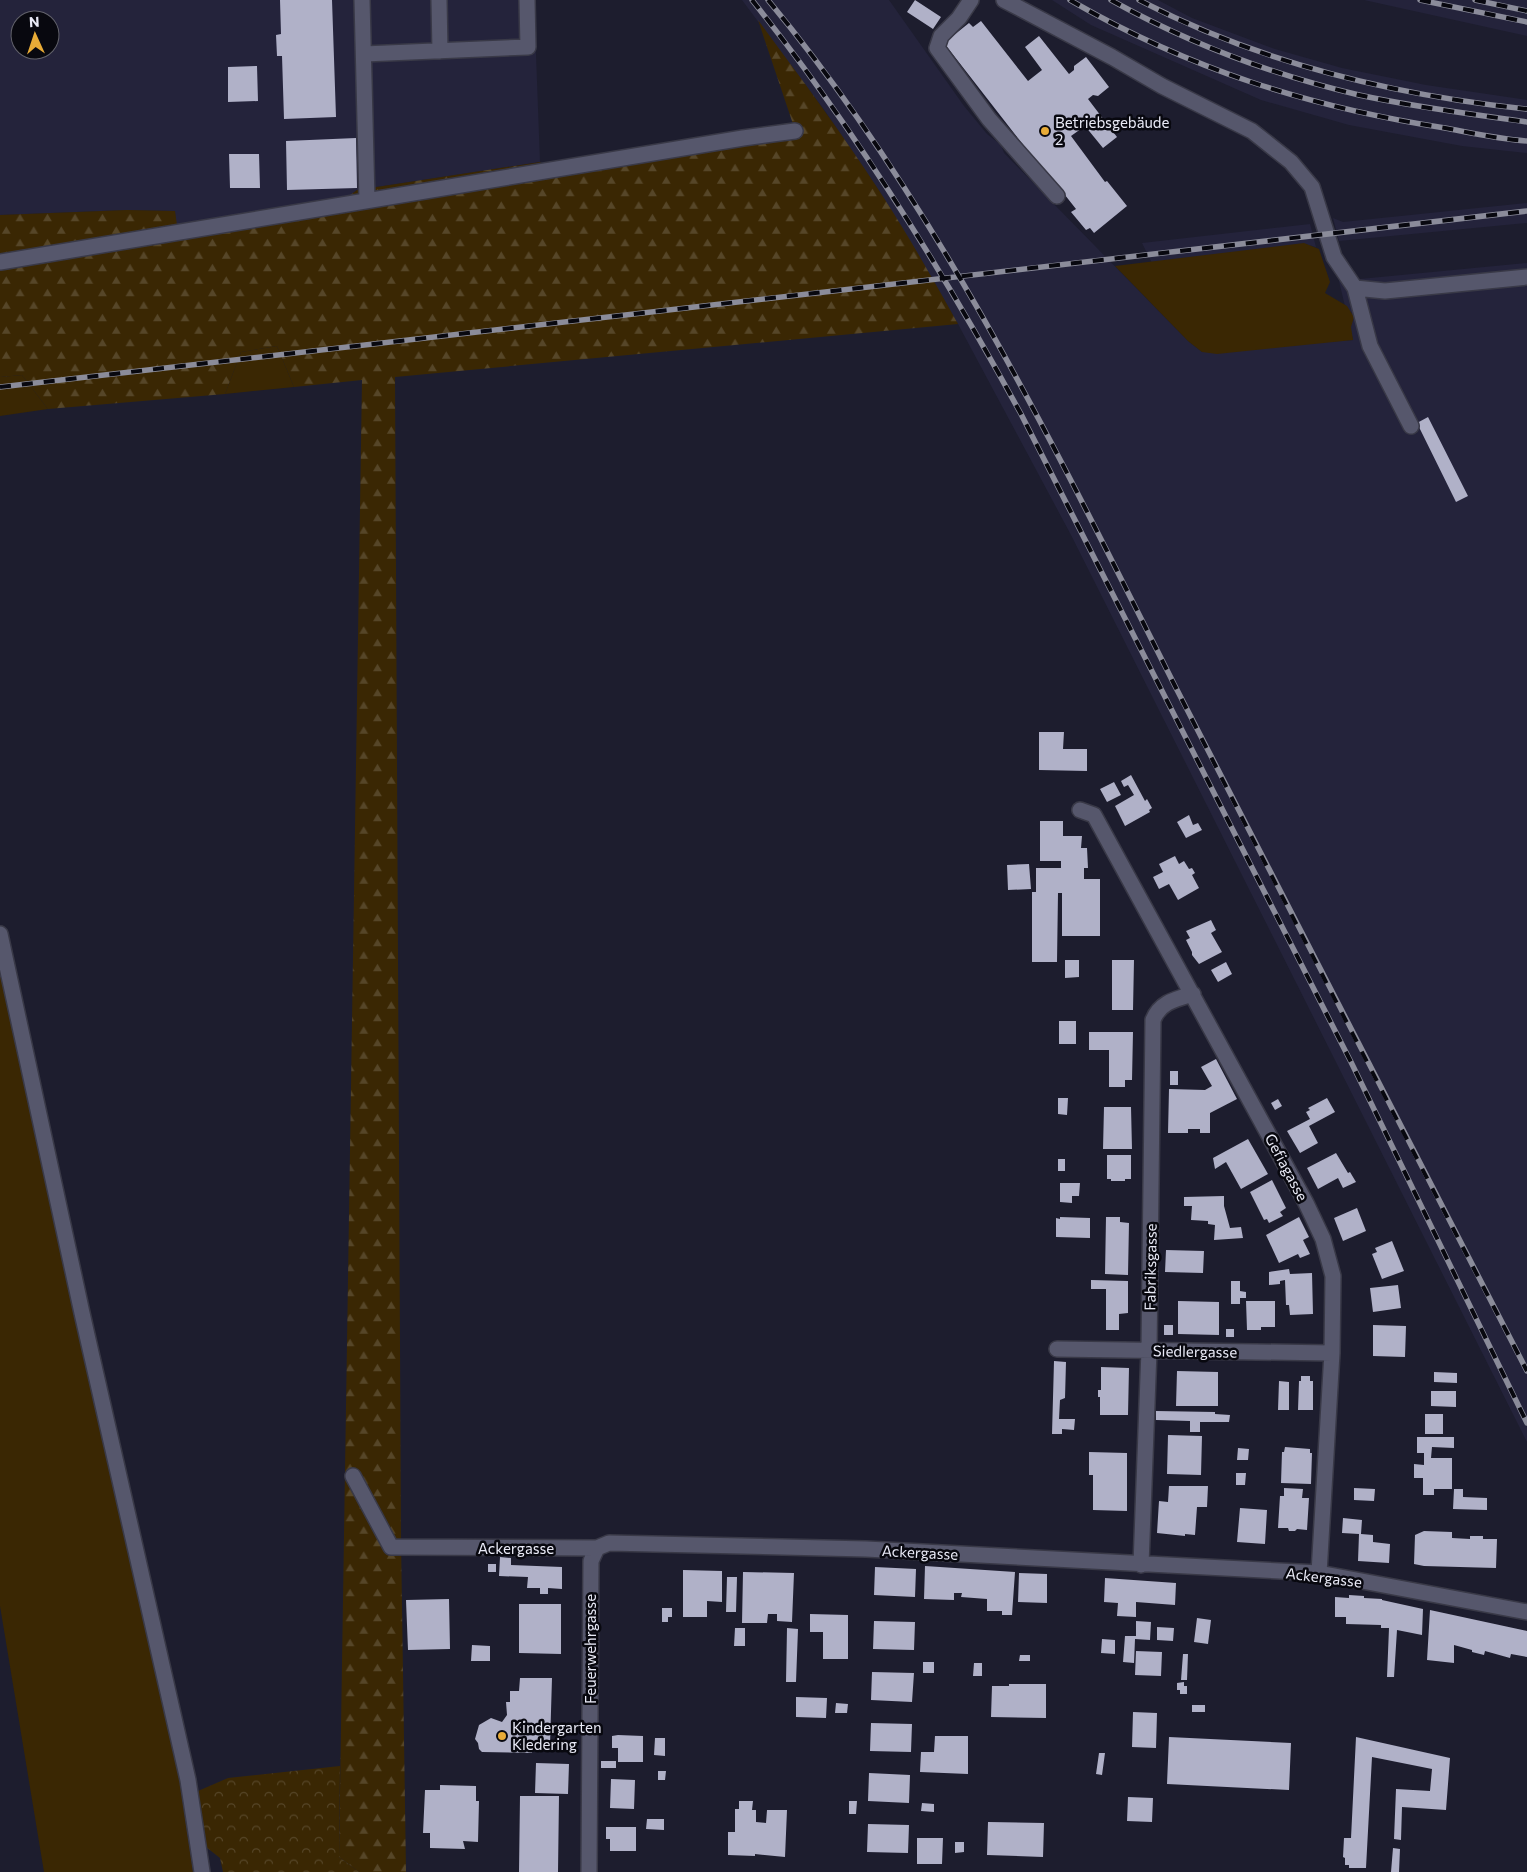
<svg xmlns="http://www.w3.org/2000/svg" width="1527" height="1872" font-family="Commissioner,sans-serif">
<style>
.built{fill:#24233b;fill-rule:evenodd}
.green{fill:#3a2703}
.forest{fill:url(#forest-firs)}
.park{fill:url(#park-crowns)}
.building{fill:#b0b1c8}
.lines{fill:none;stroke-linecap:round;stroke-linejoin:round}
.minor-casing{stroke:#393947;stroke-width:18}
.minor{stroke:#56576c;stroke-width:15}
.rail-casing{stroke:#8b8c9a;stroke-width:5.5}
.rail{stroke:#08080f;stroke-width:4;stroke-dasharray:11;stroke-linecap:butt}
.poi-dot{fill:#e8ab37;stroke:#08080f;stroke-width:2}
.labels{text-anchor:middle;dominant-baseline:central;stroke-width:5;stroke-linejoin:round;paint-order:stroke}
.poi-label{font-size:15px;fill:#e9eaf6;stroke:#08080f;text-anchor:start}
.street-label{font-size:15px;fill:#e9eaf6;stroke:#08080f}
</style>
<defs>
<pattern id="forest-firs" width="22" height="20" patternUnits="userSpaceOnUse" patternTransform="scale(1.25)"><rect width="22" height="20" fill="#3a2703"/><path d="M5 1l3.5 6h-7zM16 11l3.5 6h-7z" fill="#564628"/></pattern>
<pattern id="park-crowns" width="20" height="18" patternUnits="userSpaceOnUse" patternTransform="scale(1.25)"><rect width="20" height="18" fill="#3a2703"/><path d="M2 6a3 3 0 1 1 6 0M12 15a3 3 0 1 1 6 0" fill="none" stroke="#564628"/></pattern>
</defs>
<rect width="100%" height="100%" fill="#1d1d2e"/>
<!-- built -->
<path class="built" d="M 0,0 L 534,0 L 540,162 L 357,190 L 349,196 L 176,225 L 175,211 L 127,210 L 0,215 ZM 20,20 L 50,20 L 50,50 L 20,50 Z
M 742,0 L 889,0 L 964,106 L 987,134 L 1001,145 L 1004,153 L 1188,341 L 1202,352 L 1353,340 L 1339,281 L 1527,263 L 1527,1442 L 1071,535 L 958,324 L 922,261 L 880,192 L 825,111 Z
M 1052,0 L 1158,0 L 1192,18 L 1275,49 L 1342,68 L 1426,85 L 1527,100 L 1527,153 L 1462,146 L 1349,125 L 1261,100 L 1091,25 Z
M 1364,0 L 1527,0 L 1527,36 Z
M 1527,203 L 1527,223 L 1339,241 L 1333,218 L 1343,222 Z
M 1310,224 L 1316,247 L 1304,244 L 1152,263 L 1142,243 Z"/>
<!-- green -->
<path class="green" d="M 1304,243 L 1319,249 L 1330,282 L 1325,293 L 1347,306 L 1354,317 L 1351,327 L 1353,340 L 1217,354 L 1202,352 L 1188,341 L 1115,266 Z
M 277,346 L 294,387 L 225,394 L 241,352 Z
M 22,375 L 48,409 L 0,416 L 0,377 Z
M 0,934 L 164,1675 L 193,1872 L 44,1872 L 0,1606 Z"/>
<!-- forest -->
<path class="forest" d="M 758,20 C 800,77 842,133 880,192 C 908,235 933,279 958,324 L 395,377 L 401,1541 L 406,1872 L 359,1872 L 339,1857 L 362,380 L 294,387 L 277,346 L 241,352 L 225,394 L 48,409 L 22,375 L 0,377 L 0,215 L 127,210 L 175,211 L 177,225 L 349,196 L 357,190 L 540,162 L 549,170 L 795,130 Z"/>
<!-- park -->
<path class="park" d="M 340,1766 L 339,1857 L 359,1872 L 223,1872 L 220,1858 L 206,1847 L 198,1791 L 228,1778 Z"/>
<!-- building -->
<path class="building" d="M 280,0 L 332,0 L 336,117 L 284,119 L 282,56 L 277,56 L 276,35 L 281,34 Z
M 915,0 L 941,17 L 933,29 L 907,12 Z
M 981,21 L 1028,81 L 1042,70 L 1025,47 L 1039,36 L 1069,74 L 1074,70 L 1074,66 L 1086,57 L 1109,87 L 1098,96 L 1093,95 L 1088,99 L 1117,137 L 1103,148 L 1085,126 L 1071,136 L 1105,182 L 1107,181 L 1127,206 L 1094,233 L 1090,228 L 1086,230 L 1071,212 L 1076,209 L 1050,176 L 1048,177 L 944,43 L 969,23 L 973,27 Z
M 257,66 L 258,101 L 228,102 L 228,67 Z
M 356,138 L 357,188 L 287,190 L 286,141 Z
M 229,154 L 259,154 L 260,188 L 230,188 Z
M 1428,417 L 1468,496 L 1456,502 L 1417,423 Z
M 1039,732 L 1064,732 L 1063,749 L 1087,749 L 1087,771 L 1039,770 Z
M 1131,775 L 1145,801 L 1147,799 L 1152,808 L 1149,810 L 1150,812 L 1125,826 L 1115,806 L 1134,795 L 1128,785 L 1124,787 L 1121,781 Z
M 1114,782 L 1121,795 L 1107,802 L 1100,789 Z
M 1189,815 L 1193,825 L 1198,823 L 1202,830 L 1186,838 L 1177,822 Z
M 1040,821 L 1063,821 L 1063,836 L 1082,836 L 1081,848 L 1087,848 L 1088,868 L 1084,868 L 1084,879 L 1100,879 L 1100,936 L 1062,936 L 1062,893 L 1058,893 L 1057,962 L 1032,962 L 1032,892 L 1036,892 L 1036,868 L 1061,868 L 1061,861 L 1040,861 Z
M 1175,856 L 1179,864 L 1184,861 L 1189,869 L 1192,868 L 1195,873 L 1192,875 L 1199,888 L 1178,900 L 1169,884 L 1159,889 L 1153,877 L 1163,872 L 1159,864 Z
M 1029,864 L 1031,889 L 1008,890 L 1007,865 Z
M 1211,920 L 1216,930 L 1211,933 L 1222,952 L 1199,964 L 1192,955 L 1192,952 L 1186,940 L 1190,938 L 1186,931 Z
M 1065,960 L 1079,960 L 1079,977 L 1065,978 Z
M 1112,960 L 1134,960 L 1133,1010 L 1112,1010 Z
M 1226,962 L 1232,974 L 1218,982 L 1211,970 Z
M 1059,1021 L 1076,1021 L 1076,1044 L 1059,1044 Z
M 1089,1032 L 1133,1032 L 1132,1080 L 1125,1080 L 1125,1087 L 1109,1087 L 1109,1050 L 1089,1050 Z
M 1216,1059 L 1237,1099 L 1210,1113 L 1210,1133 L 1200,1133 L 1200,1129 L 1188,1129 L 1188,1133 L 1168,1133 L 1169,1089 L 1205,1090 L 1212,1086 L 1201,1067 Z
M 1170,1071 L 1178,1071 L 1178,1085 L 1170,1085 Z
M 1058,1098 L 1068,1098 L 1067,1115 L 1058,1114 Z
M 1327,1098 L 1335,1112 L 1309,1126 L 1318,1143 L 1300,1153 L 1287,1131 L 1310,1119 L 1306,1112 L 1310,1110 L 1308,1108 Z
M 1278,1099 L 1282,1106 L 1275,1110 L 1271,1103 Z
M 1104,1107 L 1131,1107 L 1132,1149 L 1103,1149 Z
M 1248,1139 L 1268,1174 L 1241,1189 L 1226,1162 L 1215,1169 L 1213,1158 Z
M 1336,1153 L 1348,1173 L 1350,1172 L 1356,1182 L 1343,1188 L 1338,1178 L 1318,1189 L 1307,1168 Z
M 1107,1155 L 1131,1155 L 1131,1179 L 1125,1179 L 1125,1181 L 1111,1181 L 1111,1179 L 1107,1179 Z
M 1058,1159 L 1065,1159 L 1065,1171 L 1058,1171 Z
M 1272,1180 L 1286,1208 L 1280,1212 L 1283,1216 L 1269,1223 L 1267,1219 L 1264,1220 L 1250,1192 Z
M 1060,1183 L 1080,1183 L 1079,1196 L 1072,1196 L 1072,1203 L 1060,1202 Z
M 1224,1196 L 1224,1206 L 1230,1228 L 1241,1227 L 1243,1238 L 1214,1240 L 1215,1225 L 1208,1224 L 1208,1221 L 1191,1220 L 1192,1206 L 1184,1206 L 1184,1197 Z
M 1357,1208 L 1366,1231 L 1343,1241 L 1334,1218 Z
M 1060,1217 L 1090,1218 L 1090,1238 L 1056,1237 L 1056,1218 L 1060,1219 Z
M 1106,1217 L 1120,1217 L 1120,1222 L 1129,1223 L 1128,1275 L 1105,1274 Z
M 1299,1217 L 1309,1237 L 1303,1240 L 1310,1254 L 1300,1258 L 1298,1254 L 1279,1263 L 1266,1235 Z
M 1392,1241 L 1404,1271 L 1382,1279 L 1372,1254 L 1377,1252 L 1375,1248 Z
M 1166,1250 L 1204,1251 L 1203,1273 L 1165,1272 Z
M 1289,1269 L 1290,1274 L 1312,1273 L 1313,1314 L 1290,1315 L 1289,1305 L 1286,1305 L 1285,1280 L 1280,1281 L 1280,1284 L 1269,1285 L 1269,1272 Z
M 1091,1280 L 1128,1281 L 1128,1313 L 1119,1314 L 1119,1330 L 1106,1330 L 1106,1289 L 1091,1289 Z
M 1231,1281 L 1240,1281 L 1240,1291 L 1246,1292 L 1246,1298 L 1240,1298 L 1240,1304 L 1231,1304 Z
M 1398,1285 L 1401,1308 L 1373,1312 L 1370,1288 Z
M 1178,1301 L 1219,1302 L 1219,1335 L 1178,1334 Z
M 1246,1301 L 1275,1301 L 1275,1327 L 1261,1327 L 1261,1330 L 1247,1330 Z
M 1164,1325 L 1173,1325 L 1173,1335 L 1164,1335 Z
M 1373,1325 L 1406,1326 L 1405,1357 L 1373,1356 Z
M 1226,1329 L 1234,1329 L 1234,1337 L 1226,1337 Z
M 1054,1361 L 1066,1362 L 1065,1398 L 1060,1400 L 1059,1419 L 1075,1419 L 1074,1430 L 1062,1429 L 1062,1434 L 1052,1434 Z
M 1101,1367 L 1129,1368 L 1128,1415 L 1100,1415 L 1100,1397 L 1098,1397 L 1098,1390 L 1101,1390 Z
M 1177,1371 L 1218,1372 L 1218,1406 L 1176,1406 Z
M 1434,1372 L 1457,1373 L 1457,1383 L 1434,1382 Z
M 1301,1376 L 1310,1376 L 1310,1381 L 1313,1381 L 1313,1410 L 1298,1410 L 1299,1381 L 1301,1381 Z
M 1279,1381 L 1289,1382 L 1289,1410 L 1278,1410 Z
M 1431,1391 L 1456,1391 L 1456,1407 L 1431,1406 Z
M 1156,1411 L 1215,1412 L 1215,1414 L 1230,1415 L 1229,1422 L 1200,1422 L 1200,1432 L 1190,1432 L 1190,1421 L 1156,1420 Z
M 1425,1414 L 1443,1414 L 1443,1434 L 1425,1434 Z
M 1168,1435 L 1202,1436 L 1201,1475 L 1167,1474 Z
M 1417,1437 L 1454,1437 L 1454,1448 L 1432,1447 L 1431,1458 L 1452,1458 L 1452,1489 L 1434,1489 L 1434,1495 L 1423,1495 L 1423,1478 L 1414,1478 L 1414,1464 L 1424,1465 L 1424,1453 L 1417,1453 Z
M 1285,1447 L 1310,1449 L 1310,1453 L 1312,1453 L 1311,1484 L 1281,1483 L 1282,1452 L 1284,1452 Z
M 1238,1448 L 1249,1449 L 1248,1460 L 1237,1460 Z
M 1089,1452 L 1127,1453 L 1127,1511 L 1093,1510 L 1093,1475 L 1089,1475 Z
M 1236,1473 L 1246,1473 L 1245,1485 L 1236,1485 Z
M 1169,1486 L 1208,1486 L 1207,1507 L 1197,1507 L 1195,1535 L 1185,1534 L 1185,1536 L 1157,1533 L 1159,1501 L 1168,1502 Z
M 1284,1488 L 1303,1489 L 1302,1498 L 1309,1498 L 1307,1530 L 1297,1529 L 1295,1531 L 1289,1531 L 1288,1528 L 1278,1528 L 1280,1496 L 1284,1496 Z
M 1354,1488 L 1375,1489 L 1374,1501 L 1354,1500 Z
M 1454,1489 L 1463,1489 L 1463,1497 L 1487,1498 L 1487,1510 L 1453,1509 Z
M 1240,1508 L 1267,1510 L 1265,1544 L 1237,1542 Z
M 1343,1518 L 1362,1520 L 1361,1534 L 1373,1535 L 1373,1542 L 1390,1544 L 1389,1563 L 1358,1561 L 1359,1534 L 1342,1533 Z
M 1424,1531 L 1452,1532 L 1452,1538 L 1470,1539 L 1470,1536 L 1483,1536 L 1483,1539 L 1497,1539 L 1496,1568 L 1424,1566 L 1414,1564 L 1415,1535 Z
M 500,1557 L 511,1558 L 511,1565 L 562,1567 L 562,1589 L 548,1588 L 548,1594 L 540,1594 L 540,1588 L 527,1588 L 528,1577 L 499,1576 Z
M 488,1564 L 496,1564 L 496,1572 L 488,1572 Z
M 925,1566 L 1015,1572 L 1012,1615 L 1002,1615 L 1002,1611 L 987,1611 L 987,1599 L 961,1597 L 962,1593 L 954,1593 L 954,1600 L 924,1599 Z
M 875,1567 L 916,1569 L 915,1597 L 874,1595 Z
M 683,1570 L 722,1571 L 722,1602 L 707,1601 L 707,1617 L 683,1617 Z
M 743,1572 L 794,1573 L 792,1622 L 777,1621 L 777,1614 L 768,1614 L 767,1623 L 742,1623 Z
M 1019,1573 L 1047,1574 L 1047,1603 L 1018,1602 Z
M 727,1577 L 737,1577 L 736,1612 L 726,1612 Z
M 1105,1578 L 1176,1583 L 1175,1605 L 1136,1602 L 1136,1617 L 1117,1616 L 1118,1603 L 1104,1602 Z
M 1349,1595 L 1364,1596 L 1364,1598 L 1382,1599 L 1382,1600 L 1423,1609 L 1422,1635 L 1397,1630 L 1394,1677 L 1387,1677 L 1389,1628 L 1381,1628 L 1381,1625 L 1346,1624 L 1346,1617 L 1335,1617 L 1335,1597 L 1349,1598 Z
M 449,1599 L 450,1649 L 408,1650 L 406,1600 Z
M 519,1604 L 561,1604 L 561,1654 L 519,1653 Z
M 662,1608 L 672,1608 L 672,1617 L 668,1617 L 668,1622 L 662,1622 Z
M 1430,1610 L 1527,1631 L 1527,1657 L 1511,1654 L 1510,1658 L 1485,1651 L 1484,1655 L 1472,1652 L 1472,1650 L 1454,1645 L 1454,1663 L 1427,1660 Z
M 810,1614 L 848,1615 L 848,1659 L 823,1659 L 823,1632 L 810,1632 Z
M 1197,1618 L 1211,1620 L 1208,1644 L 1194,1642 Z
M 874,1621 L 915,1622 L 914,1650 L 873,1649 Z
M 1136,1621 L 1151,1622 L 1150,1640 L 1135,1639 L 1134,1663 L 1123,1662 L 1125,1636 L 1136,1636 Z
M 1157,1627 L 1174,1628 L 1173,1641 L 1157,1640 Z
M 735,1628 L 745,1628 L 745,1646 L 734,1646 Z
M 787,1628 L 798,1629 L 796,1682 L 786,1682 Z
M 1102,1639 L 1115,1640 L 1115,1654 L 1101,1653 Z
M 472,1645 L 490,1646 L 490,1661 L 471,1661 Z
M 1136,1651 L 1162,1652 L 1161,1676 L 1135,1675 Z
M 1183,1654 L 1188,1654 L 1187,1680 L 1181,1680 Z
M 1020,1655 L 1030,1655 L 1030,1661 L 1019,1661 Z
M 923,1662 L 934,1662 L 934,1673 L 923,1673 Z
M 974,1663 L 982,1663 L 982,1676 L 973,1676 Z
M 872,1672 L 914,1673 L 912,1702 L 871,1700 Z
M 520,1678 L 552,1678 L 550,1745 L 533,1745 L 532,1753 L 482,1752 L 479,1749 L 478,1743 L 475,1739 L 479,1725 L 491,1718 L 502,1722 L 507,1715 L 506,1702 L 510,1702 L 510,1691 L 519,1691 Z
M 1184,1682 L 1184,1686 L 1187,1686 L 1187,1694 L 1180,1694 L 1180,1690 L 1177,1690 L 1177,1683 Z
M 1009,1684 L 1046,1684 L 1046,1718 L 991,1717 L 992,1686 L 1009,1686 Z
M 796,1697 L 827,1698 L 826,1718 L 796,1717 Z
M 836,1703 L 848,1704 L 847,1713 L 835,1713 Z
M 1192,1705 L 1205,1705 L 1205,1712 L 1192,1712 Z
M 1133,1712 L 1157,1713 L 1156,1748 L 1132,1747 Z
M 871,1723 L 912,1724 L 911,1752 L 870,1751 Z
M 618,1735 L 643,1736 L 643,1762 L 618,1762 L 618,1748 L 612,1748 L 612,1736 Z
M 935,1736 L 968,1736 L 968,1774 L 920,1772 L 921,1752 L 934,1752 Z
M 1169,1737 L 1291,1743 L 1289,1790 L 1167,1784 Z
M 1356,1737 L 1450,1758 L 1446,1810 L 1402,1807 L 1401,1840 L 1394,1839 L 1396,1789 L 1430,1791 L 1432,1769 L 1372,1757 L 1366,1868 L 1349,1868 L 1349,1865 L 1345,1865 L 1345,1858 L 1343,1857 L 1344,1838 L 1351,1838 Z
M 655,1738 L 665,1738 L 665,1756 L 654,1755 Z
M 1099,1753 L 1105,1753 L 1102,1775 L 1096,1774 Z
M 601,1761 L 616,1761 L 616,1768 L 601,1768 Z
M 536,1763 L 569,1764 L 568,1794 L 535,1793 Z
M 658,1771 L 666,1771 L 665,1780 L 658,1780 Z
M 869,1773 L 910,1775 L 909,1803 L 868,1801 Z
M 611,1779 L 635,1780 L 634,1809 L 610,1808 Z
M 440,1785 L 476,1786 L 476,1801 L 479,1801 L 478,1842 L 463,1841 L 465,1849 L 430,1848 L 430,1833 L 423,1833 L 425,1790 L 440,1790 Z
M 520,1796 L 559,1796 L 558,1872 L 519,1872 Z
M 1128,1797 L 1153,1798 L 1152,1822 L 1127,1821 Z
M 739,1801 L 753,1801 L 752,1810 L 756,1810 L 756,1822 L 766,1823 L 767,1810 L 787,1810 L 785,1857 L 755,1854 L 755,1856 L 728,1855 L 728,1832 L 735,1832 L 735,1809 L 739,1809 Z
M 849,1801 L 857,1801 L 856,1814 L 849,1814 Z
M 922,1803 L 934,1804 L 934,1812 L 921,1811 Z
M 647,1819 L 664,1819 L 664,1830 L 646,1829 Z
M 988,1822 L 1044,1823 L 1043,1857 L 987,1855 Z
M 868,1824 L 909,1825 L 908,1853 L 867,1852 Z
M 606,1827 L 636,1827 L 636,1851 L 610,1851 L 610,1839 L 606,1839 Z
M 917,1838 L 943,1838 L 942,1864 L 917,1864 Z
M 955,1842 L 964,1842 L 964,1852 L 955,1853 Z
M 1393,1848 L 1400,1849 L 1399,1872 L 1391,1872 Z"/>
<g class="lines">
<defs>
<path id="minor" d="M 362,0 L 367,200
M 439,0 L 440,51
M 971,0 L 959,18 L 941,36 L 937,48 L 989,119 L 1057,196
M 1004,0 L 1112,57 L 1162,86 L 1252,131 L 1291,162 L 1312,187 L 1334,257 L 1355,288 L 1385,291 L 1527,277
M 364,54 L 528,47 L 527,0
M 0,262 L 743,138 L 795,131
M 1355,288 L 1370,346 L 1411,426
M 1080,810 L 1094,815 L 1306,1203 L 1323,1239 L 1333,1276 L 1332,1353 L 1319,1573
M 0,934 L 82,1313 L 188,1780 L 202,1872
M 1057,1349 L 1332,1353
M 353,1476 L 391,1547 L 597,1548 L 609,1543 L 866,1549 L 1319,1573 L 1527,1612
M 1141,1565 L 1149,1350 L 1153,1020 C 1160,1002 1176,999 1193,994
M 589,1872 L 591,1561 L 597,1548"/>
</defs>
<!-- minor casing -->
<use href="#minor" class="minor-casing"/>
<!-- minor -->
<use href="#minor" class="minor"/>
<defs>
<path id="rail" d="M 752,0 C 855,129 942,269 1021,414 L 1351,1062 L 1527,1423
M 768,0 C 938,205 1055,448 1174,684 C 1290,913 1408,1142 1527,1371
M 1070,0 C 1189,69 1309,107 1445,128 C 1472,133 1499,139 1527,141
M 1111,0 C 1188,43 1273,75 1359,95 C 1414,107 1471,114 1527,122
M 1139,0 C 1260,63 1392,95 1527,109
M 1420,0 L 1527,22
M 1475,0 L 1527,11
M 0,387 L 1527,211"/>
</defs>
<!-- rail casing -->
<use href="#rail" class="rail-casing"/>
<!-- rail -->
<use href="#rail" class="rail"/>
</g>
<!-- markers -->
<g class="poi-dot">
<circle cx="1045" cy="131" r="5"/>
<circle cx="502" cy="1736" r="5"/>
</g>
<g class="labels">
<!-- poi labels -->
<g class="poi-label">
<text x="1055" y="122">Betriebsgebäude<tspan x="1055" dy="17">2</tspan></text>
<text x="512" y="1727">Kindergarten<tspan x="512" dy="17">Kledering</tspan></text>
</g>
<!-- street labels -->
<g class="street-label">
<text transform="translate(1287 1167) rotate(62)">Gefiagasse</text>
<text transform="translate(1150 1267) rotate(-89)">Fabriksgasse</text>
<text transform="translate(1195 1351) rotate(1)">Siedlergasse</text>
<text x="516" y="1548">Ackergasse</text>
<text transform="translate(920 1552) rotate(3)">Ackergasse</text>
<text transform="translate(1324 1577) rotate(7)">Ackergasse</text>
<text transform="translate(590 1649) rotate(-90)">Feuerwehrgasse</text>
</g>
</g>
<!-- north arrow -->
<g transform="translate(35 35) rotate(357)"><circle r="24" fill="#08080f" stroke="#62626b"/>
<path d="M0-4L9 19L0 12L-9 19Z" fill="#e8ab37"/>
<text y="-8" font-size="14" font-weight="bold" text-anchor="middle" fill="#e9eaf6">N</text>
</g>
</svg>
